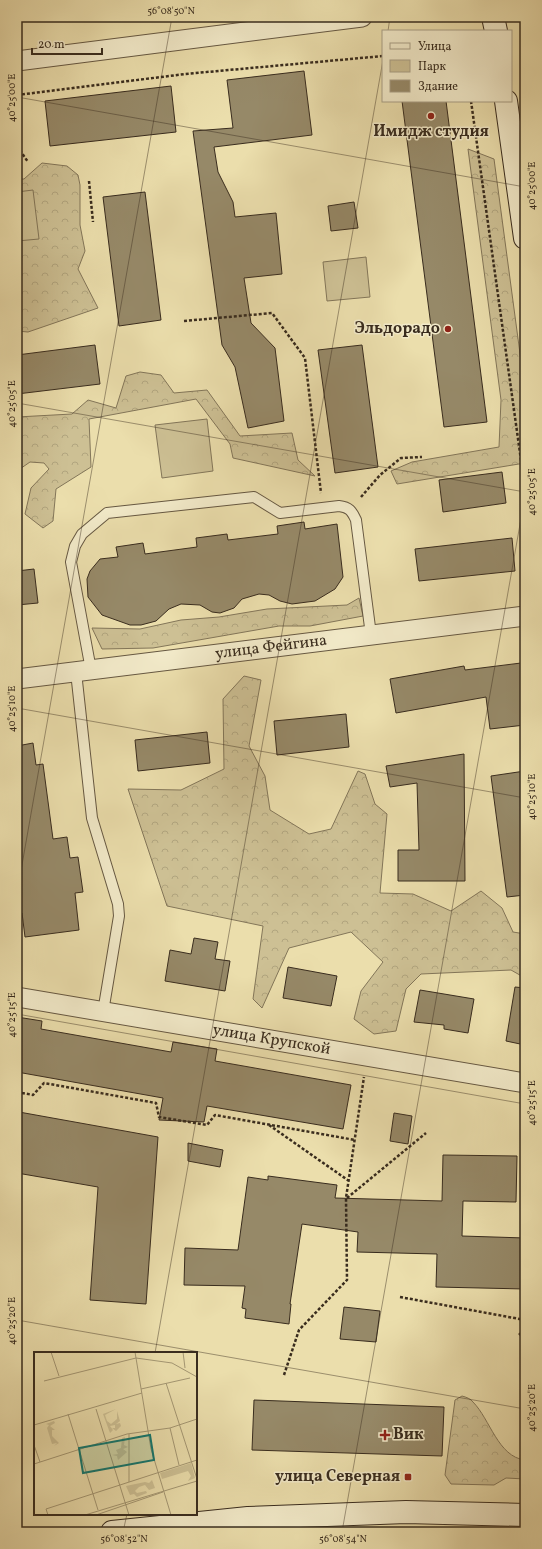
<svg xmlns="http://www.w3.org/2000/svg" width="542" height="1549" font-family="Vollkorn,serif">
<style>
.forest{fill:url(#forest-crowns);stroke:#837659}
.park{fill:#cdc094;stroke:#837659}
.building{fill:#968968;stroke:#392c1e}
.lines{fill:none;stroke-linecap:round;stroke-linejoin:round}
.lane-casing{stroke:#665842;stroke-width:12}
.street-casing{stroke:#665842;stroke-width:21}
.secondary-casing{stroke:#392c1e;stroke-width:24}
.path{stroke:#392c1e;stroke-width:2.5;stroke-dasharray:3 2;stroke-linecap:butt}
.lane{stroke:#f2eac9;stroke-width:10}
.street{stroke:#f2eac9;stroke-width:19}
.secondary{stroke:#f2eac9;stroke-width:22}
.ticks{fill:none;stroke:#392c1e;stroke-width:1;stroke-opacity:0.45}
.poi-dot{fill:#8f2418;stroke:#f2eac9;stroke-width:1.5}
.labels{text-anchor:middle;dominant-baseline:central;stroke-width:3;stroke-linejoin:round;paint-order:stroke}
.poi-label{font-size:16px;font-weight:bold;fill:#392c1e;stroke:#f2eac9;text-anchor:end}
.street-label{font-size:16px;fill:#392c1e;stroke:#f2eac9}
.inset-road{fill:none;stroke:#a49773;stroke-width:1}
.view{fill:#0f766e;fill-opacity:0.15;stroke:#0f766e;stroke-width:2}
.inset-edge{fill:none;stroke:#392c1e;stroke-width:2}
.neatline{fill:none;stroke:#392c1e;stroke-width:1.5}
.ticks-label{font-size:10px;text-anchor:middle;fill:#392c1e}
</style>
<defs>
<pattern id="forest-crowns" width="20" height="18" patternUnits="userSpaceOnUse"><rect width="20" height="18" fill="#cdc094"/><path d="M2 6a3 3 0 1 1 6 0M12 15a3 3 0 1 1 6 0" fill="none" stroke="#b1a57f"/></pattern>
</defs>
<rect width="100%" height="100%" fill="#ebdeac"/>
<filter id="stains"><feTurbulence type="fractalNoise" baseFrequency=".005" numOctaves="4"/><feColorMatrix values="0 0 0 0 .2 0 0 0 0 .09 0 0 0 0 .02 0 0 0 .5 -.17"/></filter>
<radialGradient id="worn" r=".72"><stop offset=".6" stop-color="#630" stop-opacity="0"/><stop offset="1" stop-color="#630" stop-opacity=".3"/></radialGradient>
<!-- forest -->
<path class="forest" d="M 468,149 L 494,159 L 525,391 L 525,463 L 397,484 L 391,471 L 412,462 L 499,447 L 501,400 Z
M 42,163 L 67,166 L 78,175 L 80,185 L 80,225 L 85,251 L 78,269 L 98,308 L 28,332 L 17,331 L 17,179 L 24,179 Z
M 140,372 L 161,375 L 174,393 L 207,390 L 240,436 L 292,433 L 298,460 L 315,476 L 233,458 L 230,444 L 196,399 L 89,419 L 91,467 L 56,489 L 53,521 L 43,528 L 25,514 L 31,488 L 49,469 L 44,463 L 30,462 L 17,471 L 17,417 L 72,414 L 88,400 L 116,408 L 126,376 Z
M 359,598 L 363,616 L 310,626 L 279,626 L 153,648 L 102,649 L 92,628 L 140,629 L 181,620 L 219,617 L 267,609 L 347,605 Z
M 244,676 L 261,680 L 249,746 L 265,776 L 270,810 L 309,834 L 331,829 L 358,771 L 365,774 L 375,804 L 387,814 L 380,893 L 413,894 L 451,911 L 481,891 L 502,908 L 513,932 L 525,934 L 525,978 L 511,970 L 421,974 L 406,989 L 396,1031 L 374,1034 L 354,1019 L 361,991 L 383,962 L 351,932 L 289,948 L 262,1008 L 253,999 L 263,926 L 167,906 L 128,789 L 181,790 L 224,769 L 223,699 Z
M 462,1396 C 466,1397 471,1399 473,1402 C 490,1419 498,1457 525,1460 L 525,1479 L 506,1478 L 494,1485 L 451,1484 L 445,1475 L 455,1400 Z"/>
<!-- park -->
<path class="park" d="M 33,190 L 39,239 L 17,241 L 17,192 Z
M 366,257 L 370,297 L 327,301 L 323,262 Z
M 207,419 L 213,471 L 162,478 L 155,425 Z"/>
<!-- building -->
<path class="building" d="M 304,71 L 312,135 L 214,147 L 218,172 L 233,202 L 235,217 L 276,213 L 282,274 L 244,278 L 251,323 L 275,348 L 284,421 L 248,428 L 235,367 L 222,345 L 193,131 L 233,128 L 227,80 Z
M 171,86 L 176,132 L 50,146 L 45,101 Z
M 402,101 L 446,101 L 487,422 L 444,427 Z
M 145,192 L 161,320 L 119,326 L 103,197 Z
M 354,202 L 358,228 L 331,231 L 328,206 Z
M 95,345 L 100,384 L 17,394 L 17,355 Z
M 362,345 L 378,467 L 335,473 L 318,350 Z
M 502,472 L 506,503 L 443,512 L 439,480 Z
M 304,522 L 305,529 L 337,524 L 343,577 L 335,589 L 315,601 L 292,604 L 280,601 L 269,595 L 259,594 L 242,599 L 234,608 L 220,613 L 212,612 L 200,605 L 181,604 L 169,609 L 156,621 L 141,625 L 130,625 L 102,615 L 88,597 L 87,579 L 90,571 L 100,559 L 118,557 L 116,547 L 143,543 L 145,554 L 197,547 L 196,538 L 227,534 L 228,540 L 278,534 L 277,526 Z
M 512,538 L 515,571 L 419,581 L 415,549 Z
M 34,569 L 38,603 L 17,605 L 17,571 Z
M 521,663 L 525,694 L 525,725 L 490,729 L 486,697 L 396,713 L 390,679 L 464,666 L 465,670 Z
M 346,714 L 349,747 L 277,755 L 274,721 Z
M 207,732 L 210,763 L 138,771 L 135,740 Z
M 33,743 L 36,765 L 43,764 L 53,839 L 67,837 L 70,858 L 78,857 L 83,892 L 75,893 L 79,930 L 25,937 L 22,913 L 17,913 L 17,746 Z
M 464,754 L 465,881 L 398,881 L 398,850 L 419,850 L 417,783 L 390,787 L 386,766 Z
M 525,771 L 525,895 L 507,897 L 491,776 Z
M 194,938 L 218,942 L 215,959 L 230,961 L 225,991 L 165,981 L 170,950 L 191,954 Z
M 288,967 L 337,976 L 331,1006 L 283,998 Z
M 515,987 L 525,988 L 525,1045 L 506,1041 Z
M 420,990 L 474,999 L 468,1033 L 444,1029 L 444,1025 L 414,1022 Z
M 17,1017 L 42,1021 L 41,1029 L 171,1052 L 173,1042 L 217,1049 L 215,1061 L 351,1085 L 343,1129 L 207,1106 L 204,1122 L 159,1120 L 163,1098 L 17,1072 Z
M 19,1112 L 158,1137 L 146,1304 L 90,1300 L 98,1187 L 17,1173 L 17,1123 Z
M 394,1113 L 412,1116 L 408,1144 L 390,1141 Z
M 188,1143 L 223,1150 L 220,1167 L 188,1161 Z
M 443,1155 L 517,1156 L 516,1202 L 463,1201 L 462,1236 L 525,1238 L 525,1289 L 436,1287 L 437,1254 L 357,1252 L 358,1232 L 302,1224 L 290,1304 L 291,1304 L 289,1324 L 245,1318 L 246,1309 L 242,1308 L 245,1286 L 184,1285 L 185,1248 L 238,1250 L 248,1177 L 268,1180 L 268,1176 L 337,1185 L 335,1198 L 442,1201 Z
M 344,1307 L 380,1311 L 376,1342 L 340,1339 Z
M 254,1400 L 444,1407 L 442,1456 L 252,1450 Z"/>
<g class="lines">
<defs>
<path id="lane" d="M 91,670 L 71,562 L 75,546 L 82,534 L 107,513 L 254,497 L 280,513 L 339,506 C 349,507 352,511 356,520 L 371,635
M 76,672 L 92,818 L 118,904 L 119,916 L 103,1012"/>
<g id="street">
<path d="M 17,61 L 362,17"/>
<path id="s1" d="M 17,679 L 525,616"/>
<path id="s2" d="M 17,997 L 525,1083"/>
</g>
<path id="secondary" d="M 493,17 L 496,31
M 506,101 L 525,238
M 112,1532 L 248,1518 L 406,1512 L 525,1515"/>
</defs>
<!-- lane casing -->
<use href="#lane" class="lane-casing"/>
<!-- street casing -->
<use href="#street" class="street-casing"/>
<!-- secondary casing -->
<use href="#secondary" class="secondary-casing"/>
<!-- path -->
<path class="path" d="M 17,95 L 185,74 L 383,56
M 471,101 L 525,489
M 17,146 L 28,162
M 89,181 L 93,222
M 184,321 L 272,313 L 305,358 L 321,493
M 361,497 L 380,475 L 401,458 L 422,457
M 17,1092 L 33,1095 L 44,1083 L 156,1103 L 159,1117 L 207,1125 L 215,1115 L 355,1140
M 269,1125 L 349,1181
M 347,1198 L 426,1133
M 400,1297 L 525,1320
M 519,1335 L 525,1329
M 284,1375 L 299,1330 L 347,1280 L 346,1198 L 364,1077"/>
<!-- lane -->
<use href="#lane" class="lane"/>
<!-- street -->
<use href="#street" class="street"/>
<!-- secondary -->
<use href="#secondary" class="secondary"/>
</g>
<!-- ticks -->
<path class="ticks" d="M 388,31 L 390,17M 17,97 L 525,187M 17,403 L 525,492M 17,708 L 525,798M 17,893 L 172,17M 17,1014 L 525,1104M 17,1320 L 525,1409M 155,1353 L 383,60M 123,1532 L 127,1514M 342,1532 L 525,496"/>
<!-- markers -->
<g class="poi-dot">
<circle cx="431" cy="116" r="4"/>
<circle cx="448" cy="329" r="4"/>
<path d="M383 1429h4v4h4v4h-4v4h-4v-4h-4v-4h4z"/>
<rect x="404" y="1473" width="8" height="8" rx="2"/>
</g>
<g class="labels">
<!-- poi labels -->
<g class="poi-label">
<text x="431" y="132" text-anchor="middle">Имидж студия</text>
<text x="440" y="329">Эльдорадо</text>
<text x="393" y="1435" text-anchor="start">Вик</text>
<text x="400" y="1477">улица Северная</text>
</g>
<!-- street labels -->
<g class="street-label">
<text stroke="none"><textPath href="#s1" startOffset="256">улица Фейгина</textPath></text>
<text stroke="none"><textPath href="#s2" startOffset="258">улица Крупской</textPath></text>
</g>
</g>
<!-- overview -->
<g transform="translate(34 1352)">
<rect width="163" height="163" fill="#ebdeac"/>
<path d="M 82,57 L 71,63 L 73,69 L 77,72 L 83,67 L 83,59 L 86,69 L 82,72 L 86,71 L 87,74 L 82,79 L 78,76 L 81,76 L 81,73 L 76,74 L 79,78 L 76,81 L 69,62 ZM 20,69 L 21,71 L 16,74 L 21,78 L 18,78 L 18,84 L 25,91 L 20,94 L 23,91 L 18,92 L 13,76 L 15,73 L 12,72 ZM 91,85 L 90,93 L 94,95 L 89,97 L 93,100 L 84,108 L 83,104 L 78,103 L 84,102 L 82,98 L 87,96 L 88,86 ZM 118,128 L 121,136 L 115,138 L 111,133 L 105,135 L 101,139 L 103,141 L 112,139 L 113,141 L 103,145 L 100,142 L 96,143 L 92,134 L 111,130 L 115,131 Z" fill="#cdc094"/>
<path d="M 157,111 L 161,126 L 154,129 L 157,124 L 154,119 L 128,127 L 126,121 Z" fill="#cdc094"/>
<path class="inset-road" d="M 17,0 L 25,24M 101,0 L 117,97 L 137,163M 149,0 L 151,16M 10,29 L 102,6 L 138,11 L 163,25M 132,31 L 163,127M 107,37 L 156,26M 62,57 L 95,163M 34,62 L 64,158M 0,73 L 108,41M 136,76 L 145,113M 95,82 L 95,130M 0,93 L 6,110M 0,112 L 93,82 L 136,76 L 163,67M 14,163 L 12,157 L 163,108M 51,163 L 163,129M 62,163 L 129,140"/>
<path class="view" d="M 116,83 L 120,108 L 49,121 L 45,96 Z"/>
<rect width="163" height="163" class="inset-edge"/>
</g>
<!-- margin -->
<rect width="542" height="1549" fill="none" stroke="#ebdeac" stroke-width="44"/>
<!-- legend -->
<rect x="382" y="30" width="130" height="72" fill="#f2eac9" stroke="#a89e85"/>
<rect x="390" y="43" width="20" height="6" fill="#f2eac9" stroke="#a89e85"/>
<text x="418" y="50" font-size="12" fill="#392c1e">Улица</text>
<rect x="390" y="60" width="20" height="12" fill="#cdc094" stroke="#a89e85"/>
<text x="418" y="70" font-size="12" fill="#392c1e">Парк</text>
<rect x="390" y="80" width="20" height="12" fill="#968968" stroke="#a89e85"/>
<text x="418" y="90" font-size="12" fill="#392c1e">Здание</text>
<!-- scale -->
<path d="M32 48v6h70v-6" fill="none" stroke="#392c1e" stroke-width="2"/>
<text x="38" y="48" font-size="12" fill="#392c1e" stroke="#f2eac9" stroke-width="3" paint-order="stroke">20 m</text>
<rect x="22" y="22" width="498" height="1505" class="neatline"/>
<g class="ticks-label">
<text x="171" y="14">56°08'50"N</text>
<text transform="translate(11 98) rotate(-90)" y="4">40°25'00"E</text>
<text transform="translate(531 186) rotate(-90)" y="4">40°25'00"E</text>
<text transform="translate(11 404) rotate(-90)" y="4">40°25'05"E</text>
<text transform="translate(531 492) rotate(-90)" y="4">40°25'05"E</text>
<text transform="translate(11 709) rotate(-90)" y="4">40°25'10"E</text>
<text transform="translate(531 797) rotate(-90)" y="4">40°25'10"E</text>
<text transform="translate(11 1015) rotate(-90)" y="4">40°25'15"E</text>
<text transform="translate(531 1103) rotate(-90)" y="4">40°25'15"E</text>
<text transform="translate(11 1321) rotate(-90)" y="4">40°25'20"E</text>
<text transform="translate(531 1408) rotate(-90)" y="4">40°25'20"E</text>
<text x="124" y="1542">56°08'52"N</text>
<text x="343" y="1542">56°08'54"N</text>
</g>
<rect width="100%" height="100%" filter="url(#stains)"/>
<rect width="100%" height="100%" fill="url(#worn)"/>
</svg>
